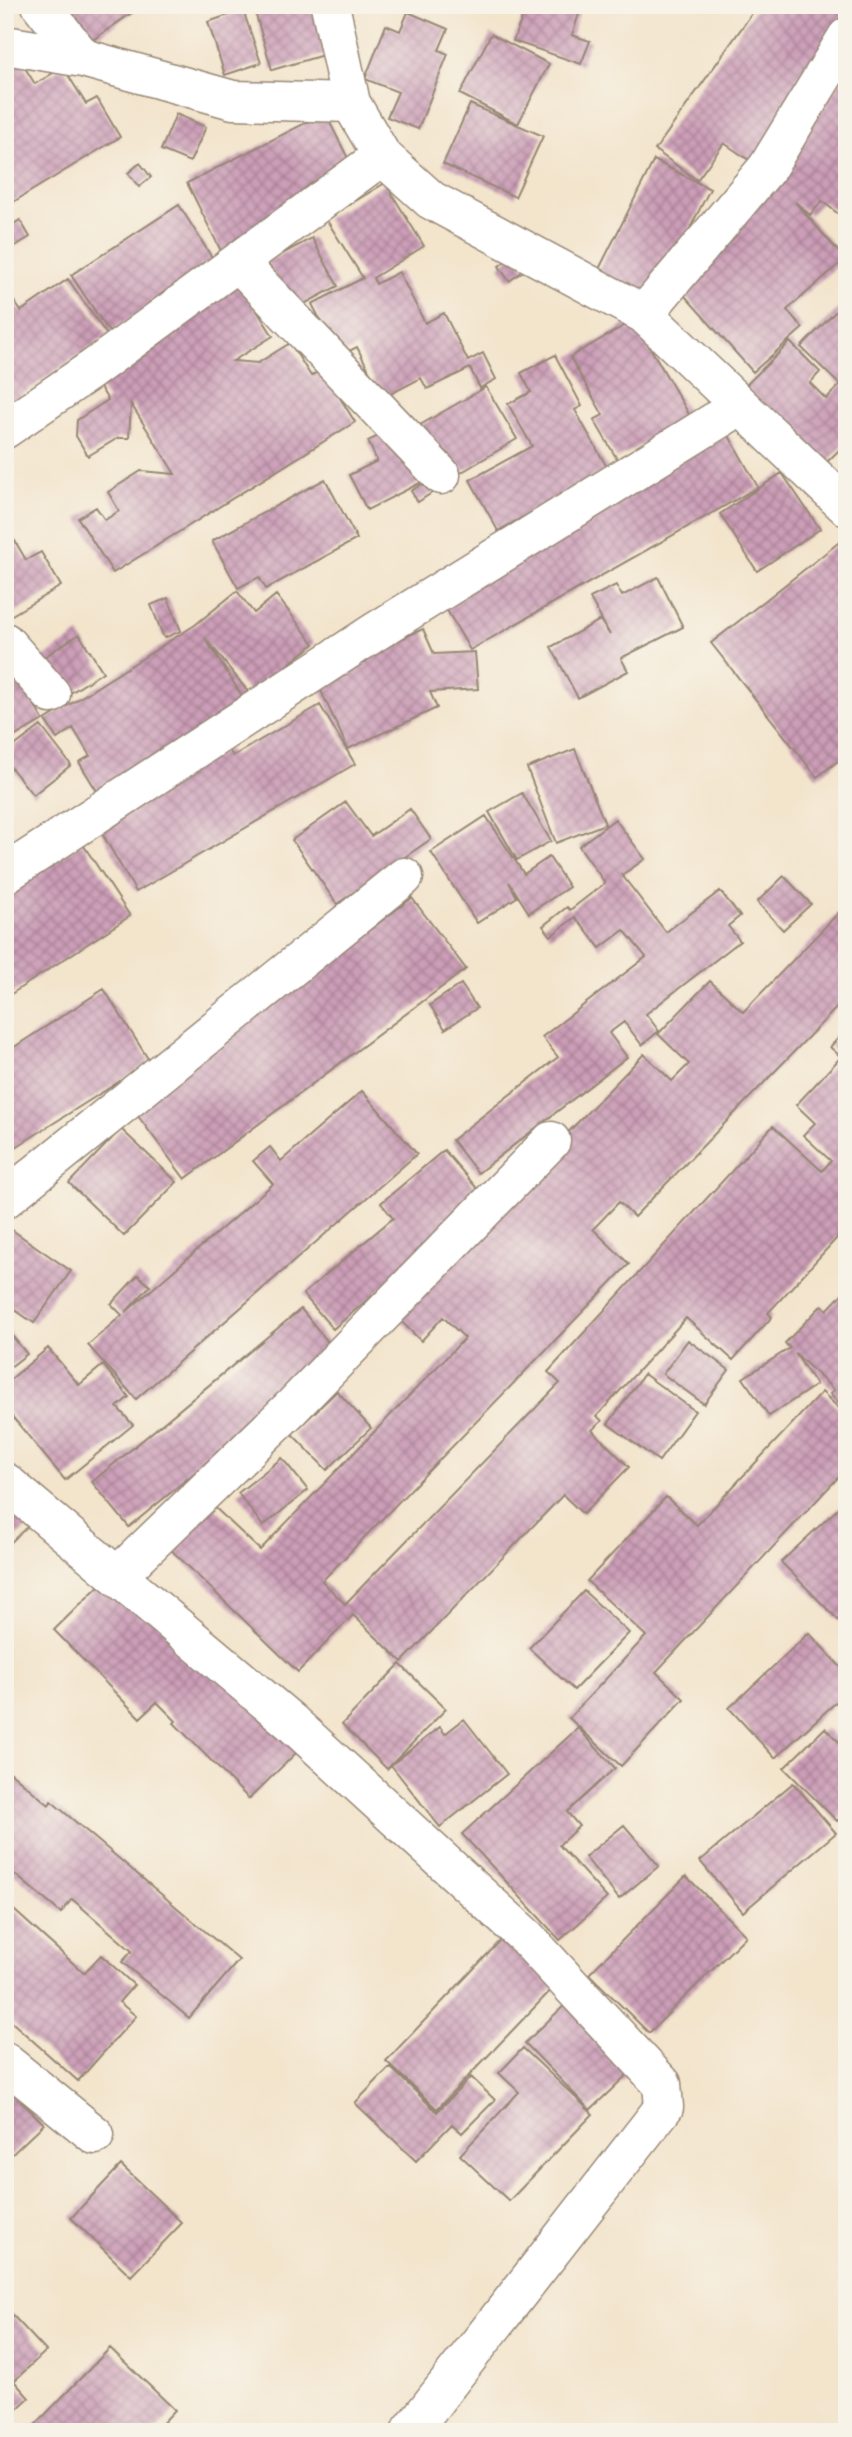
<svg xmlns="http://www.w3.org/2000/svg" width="852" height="2437" font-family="Cardo,serif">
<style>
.building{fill:url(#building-cross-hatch)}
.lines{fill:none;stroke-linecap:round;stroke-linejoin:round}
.minor-casing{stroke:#978775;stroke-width:41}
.minor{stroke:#fff;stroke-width:38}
</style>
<defs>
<pattern id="building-cross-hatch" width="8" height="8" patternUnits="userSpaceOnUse" patternTransform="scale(1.75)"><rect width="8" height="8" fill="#cc9eb8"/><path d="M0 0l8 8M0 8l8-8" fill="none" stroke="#a78195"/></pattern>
</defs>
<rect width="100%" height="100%" fill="#f7f3e8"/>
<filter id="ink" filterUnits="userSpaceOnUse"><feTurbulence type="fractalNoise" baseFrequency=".0143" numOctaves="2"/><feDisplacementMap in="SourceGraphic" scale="14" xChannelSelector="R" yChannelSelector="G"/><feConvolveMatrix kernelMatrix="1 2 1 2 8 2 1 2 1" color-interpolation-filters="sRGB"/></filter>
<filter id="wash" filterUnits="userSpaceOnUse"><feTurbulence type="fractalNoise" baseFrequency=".00686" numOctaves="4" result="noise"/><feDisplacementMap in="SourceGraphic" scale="28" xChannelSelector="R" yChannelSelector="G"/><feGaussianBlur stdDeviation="1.57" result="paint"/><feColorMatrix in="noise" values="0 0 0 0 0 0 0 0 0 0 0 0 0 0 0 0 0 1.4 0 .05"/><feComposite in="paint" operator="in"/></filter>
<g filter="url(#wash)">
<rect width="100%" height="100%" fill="#f3e4cc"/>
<g id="blocks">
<!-- building -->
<path class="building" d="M 5,5 L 20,5 L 5,22 Z
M 56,5 L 143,5 L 84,46 Z
M 253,5 L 316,5 L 330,53 L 272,70 Z
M 503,5 L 582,5 L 572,35 L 590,41 L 581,64 L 513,41 L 524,13 Z
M 758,5 L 847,5 L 847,24 L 752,162 L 724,143 L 697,180 L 655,150 Z
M 243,10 L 261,63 L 225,75 L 208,22 Z
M 408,12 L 448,29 L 439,50 L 448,54 L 418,129 L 387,117 L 398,92 L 365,79 L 386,25 L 400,31 Z
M 491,34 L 549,64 L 518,124 L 460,94 Z
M 20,60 L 35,84 L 63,67 L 86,104 L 97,98 L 120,137 L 5,207 L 5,69 Z
M 847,75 L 847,221 L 822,201 L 810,215 L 795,202 L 845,259 L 787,310 L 803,328 L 753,372 L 667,276 L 777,158 Z
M 470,104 L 543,136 L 515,197 L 443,164 Z
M 325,113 L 359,180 L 221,251 L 187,183 Z
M 176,114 L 206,127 L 190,162 L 161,150 Z
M 654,160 L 710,189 L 653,301 L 597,273 Z
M 140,163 L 151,177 L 139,187 L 128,173 Z
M 385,183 L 424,246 L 373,278 L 376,284 L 399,272 L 425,323 L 444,313 L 468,361 L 483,353 L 496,379 L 480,388 L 470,368 L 427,389 L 421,378 L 383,398 L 357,347 L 339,356 L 312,304 L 363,278 L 326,219 Z
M 179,205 L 216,264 L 109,332 L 71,275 Z
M 20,220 L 30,237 L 5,252 L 5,221 L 9,227 Z
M 312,238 L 338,286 L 293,310 L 267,262 Z
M 516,254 L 526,269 L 509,281 L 499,266 Z
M 68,279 L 107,335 L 5,406 L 5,301 L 11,297 L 21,311 Z
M 237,279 L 273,336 L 233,361 L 258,363 L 290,343 L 311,376 L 322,369 L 355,422 L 113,573 L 78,518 L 96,507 L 105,520 L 119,511 L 108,492 L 141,471 L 175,474 L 131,404 L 129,438 L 118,438 L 88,456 L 76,436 L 77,420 L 108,400 L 90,371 Z
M 847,300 L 847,442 L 820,469 L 741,390 L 790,342 L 820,372 L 810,383 L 826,399 L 840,385 L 801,347 Z
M 634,320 L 690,416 L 617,459 L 594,420 L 603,415 L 570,357 Z
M 555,355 L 582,406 L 575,410 L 608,469 L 498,531 L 470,480 L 532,446 L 508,404 L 531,392 L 521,373 Z
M 486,387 L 517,439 L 452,478 L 420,425 Z
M 395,428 L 422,482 L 367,510 L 349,475 L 377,461 L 368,441 Z
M 728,434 L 758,487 L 470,650 L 440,598 Z
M 782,473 L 820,529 L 757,571 L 720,514 Z
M 432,478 L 439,488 L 418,502 L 411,491 Z
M 325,479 L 357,539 L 266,589 L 259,577 L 238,588 L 212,541 Z
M 847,536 L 847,754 L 817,777 L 711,643 Z
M 15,541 L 26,560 L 41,552 L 61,586 L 5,619 L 5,547 Z
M 658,577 L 683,627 L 621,658 L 628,671 L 578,698 L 551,647 L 600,620 L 610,635 L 590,598 L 616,585 L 622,596 Z
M 237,591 L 254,613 L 276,595 L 314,644 L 250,694 L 205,638 L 247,704 L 100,796 L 79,762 L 90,756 L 73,728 L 57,739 L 45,720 L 195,625 Z
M 168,598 L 181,631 L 164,638 L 151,605 Z
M 423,629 L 434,654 L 475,652 L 478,689 L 430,692 L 437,708 L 348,749 L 315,678 Z
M 79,634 L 103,672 L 64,697 L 40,660 Z
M 12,665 L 43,720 L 5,742 L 5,669 Z
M 320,705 L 355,764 L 136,892 L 97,825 L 228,749 L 233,756 Z
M 41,726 L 71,765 L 33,795 L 5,760 L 5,753 Z
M 575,749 L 605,824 L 556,843 L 527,768 Z
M 522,793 L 551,841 L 517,860 L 489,812 Z
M 346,802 L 371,836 L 410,809 L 431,839 L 337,904 L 292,840 Z
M 486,816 L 524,874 L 549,857 L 569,887 L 529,913 L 509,882 L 517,897 L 477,923 L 431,852 Z
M 615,819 L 645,859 L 622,875 L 666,932 L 720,891 L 740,916 L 728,926 L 740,941 L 646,1014 L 659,1031 L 642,1045 L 624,1022 L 609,1033 L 627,1057 L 478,1173 L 452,1140 L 558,1057 L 542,1037 L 646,957 L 624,930 L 600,948 L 575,917 L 551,936 L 543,926 L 567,907 L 570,910 L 605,883 L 579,846 Z
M 82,843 L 130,916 L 5,998 L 5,898 L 8,896 L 5,893 Z
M 784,876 L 811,904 L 783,930 L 757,902 Z
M 412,898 L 466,969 L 185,1179 L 132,1108 Z
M 847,904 L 847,997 L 634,1217 L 619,1202 L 593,1229 L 629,1264 L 322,1581 L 345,1604 L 560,1383 L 548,1372 L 773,1126 L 822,1171 L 831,1161 L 803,1135 L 815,1123 L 796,1105 L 841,1057 L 830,1047 L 847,1029 L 847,1227 L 768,1313 L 772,1317 L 733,1360 L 686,1318 L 597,1416 L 602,1421 L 592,1430 L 629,1467 L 583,1514 L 563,1495 L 402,1662 L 353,1615 L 298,1672 L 167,1546 L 209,1502 L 260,1550 L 465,1338 L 443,1317 L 421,1341 L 393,1313 L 644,1054 L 672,1081 L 689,1064 L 658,1034 L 710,981 L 743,1012 Z
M 461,984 L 477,1008 L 445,1029 L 430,1005 Z
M 104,989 L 150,1062 L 5,1154 L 5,1053 Z
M 362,1091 L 417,1154 L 136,1399 L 88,1345 L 122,1315 L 111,1304 L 138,1275 L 150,1286 L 126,1312 L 273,1184 L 253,1161 L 270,1147 L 281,1161 Z
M 121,1129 L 177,1182 L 124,1236 L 69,1183 Z
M 444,1150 L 486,1199 L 333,1329 L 303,1294 L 393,1218 L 381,1203 Z
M 5,1225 L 71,1271 L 34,1323 L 5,1303 Z
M 847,1289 L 847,1411 L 830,1394 L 834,1390 L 795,1353 L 816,1385 L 769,1416 L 743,1378 L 790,1348 L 785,1343 L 822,1305 L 827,1310 Z
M 301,1309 L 338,1354 L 129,1527 L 92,1482 Z
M 5,1327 L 27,1354 L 5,1371 Z
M 688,1340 L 729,1370 L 704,1404 L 663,1374 Z
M 48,1348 L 79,1385 L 103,1365 L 129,1397 L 117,1407 L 133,1425 L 65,1480 L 5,1408 L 5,1384 Z
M 644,1374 L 695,1411 L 659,1461 L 608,1424 Z
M 337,1391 L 371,1428 L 327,1470 L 292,1434 Z
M 822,1392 L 847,1416 L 847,1468 L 656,1672 L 684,1699 L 621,1766 L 569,1718 L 646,1636 L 587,1581 L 666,1497 L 697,1525 Z
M 282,1458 L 308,1490 L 263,1526 L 238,1493 Z
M 847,1500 L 847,1629 L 781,1562 Z
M 5,1502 L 28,1526 L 5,1548 Z
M 113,1572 L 301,1748 L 249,1799 L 174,1723 L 176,1721 L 157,1702 L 140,1718 L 54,1630 Z
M 584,1591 L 629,1633 L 574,1690 L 529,1648 Z
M 809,1633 L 847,1674 L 847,1692 L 775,1758 L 729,1708 Z
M 400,1664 L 446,1709 L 387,1769 L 342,1724 Z
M 464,1719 L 507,1774 L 440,1827 L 391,1765 L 440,1727 L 445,1734 Z
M 578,1728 L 615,1768 L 567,1812 L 579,1826 L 559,1845 L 607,1898 L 560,1940 L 462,1834 Z
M 825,1728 L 847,1750 L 847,1811 L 837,1821 L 784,1768 Z
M 5,1768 L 49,1805 L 51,1801 L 239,1960 L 189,2018 L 122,1962 L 132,1951 L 72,1899 L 61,1913 L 5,1866 Z
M 793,1783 L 836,1833 L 743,1912 L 700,1861 Z
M 624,1825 L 659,1866 L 619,1899 L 585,1857 Z
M 686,1876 L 746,1936 L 649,2033 L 589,1974 Z
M 5,1902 L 84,1973 L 101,1955 L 134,1985 L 119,2002 L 136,2016 L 78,2081 L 5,2016 Z
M 503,1938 L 554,1987 L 437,2109 L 386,2061 Z
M 569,2001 L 633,2069 L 590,2110 L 525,2043 Z
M 523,2048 L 593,2114 L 509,2201 L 460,2155 L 519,2092 L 499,2073 Z
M 390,2067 L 437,2112 L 471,2077 L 495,2100 L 462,2133 L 452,2124 L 416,2161 L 355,2103 Z
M 5,2085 L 44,2124 L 5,2161 Z
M 121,2165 L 182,2223 L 131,2276 L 71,2218 Z
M 5,2307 L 46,2351 L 14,2381 L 29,2398 L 5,2420 Z
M 110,2348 L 175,2410 L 154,2432 L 42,2432 L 35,2425 Z"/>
</g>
</g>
<g filter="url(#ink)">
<use href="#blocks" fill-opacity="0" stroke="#978775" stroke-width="2"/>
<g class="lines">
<defs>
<path id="minor" d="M 41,5 L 83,58
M 330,5 L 351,103 L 382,156 L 431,200 L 644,314 L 847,507
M 5,45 L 83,58 L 233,100 L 351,103
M 238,262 L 441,475
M 644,314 L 767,168 L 847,37
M 5,429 L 91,370 L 382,156
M 5,642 L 51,694
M 5,874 L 375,632 L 740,406
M 5,1199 L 404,877
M 5,1482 L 291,1722 L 526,1937 L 662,2084 L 664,2107 L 410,2432
M 117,1576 L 291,1408 L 551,1141
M 5,2062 L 95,2135"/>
</defs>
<!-- minor casing -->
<use href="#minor" class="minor-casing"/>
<!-- minor -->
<use href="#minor" class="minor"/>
</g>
</g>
<!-- margin -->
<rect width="852" height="2437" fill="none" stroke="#f7f3e8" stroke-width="28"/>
</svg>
